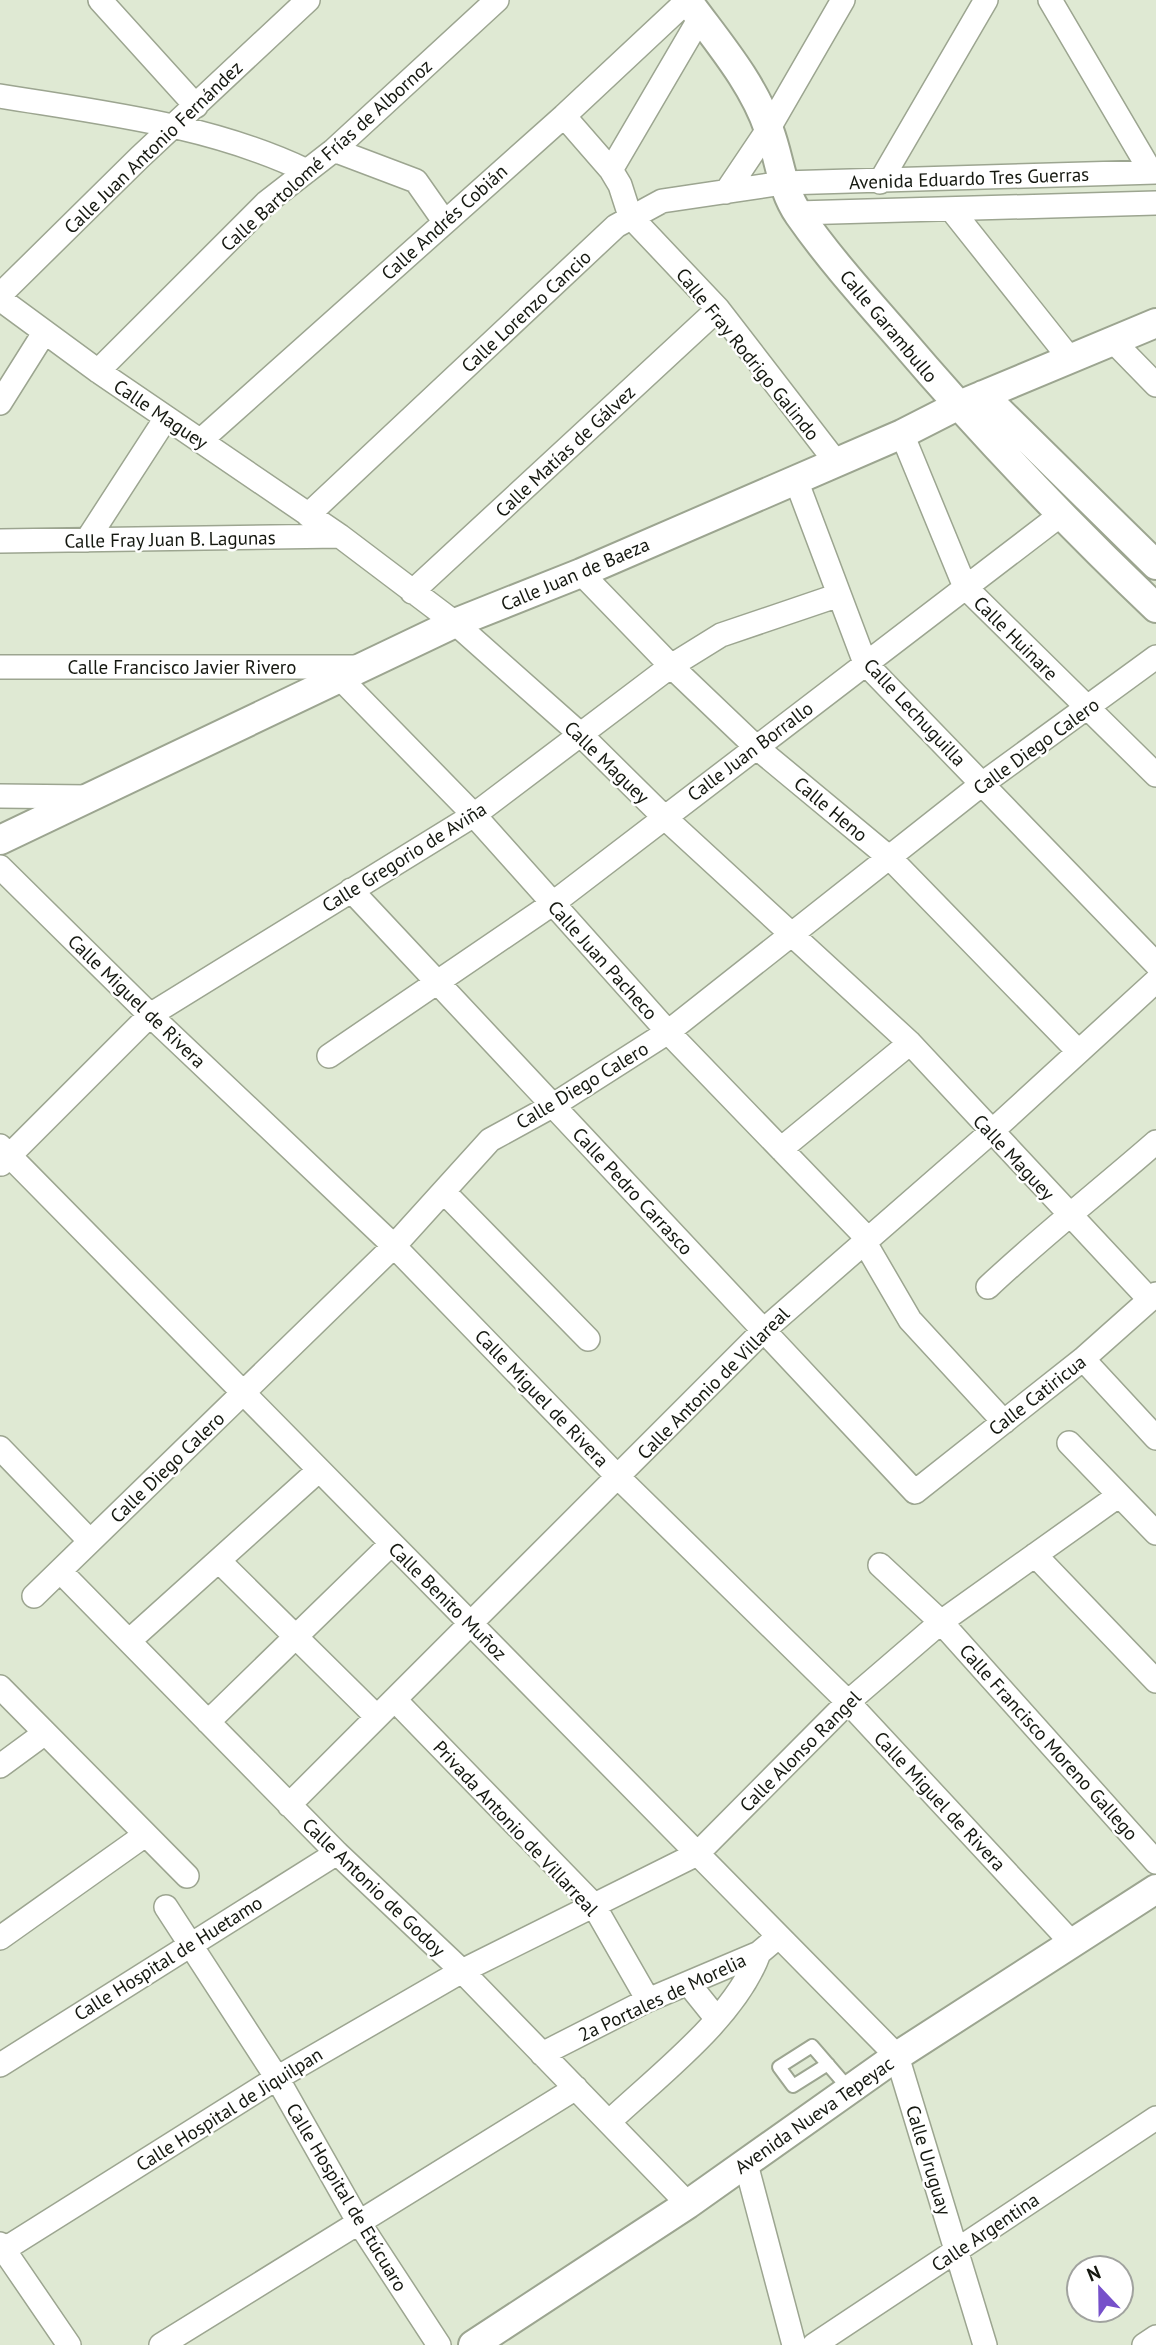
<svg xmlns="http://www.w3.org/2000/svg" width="1156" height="2345" font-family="'PT Sans',sans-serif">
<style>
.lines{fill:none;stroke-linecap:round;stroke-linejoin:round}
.service-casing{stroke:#9ca590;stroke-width:16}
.minor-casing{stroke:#9ca590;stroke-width:26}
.tertiary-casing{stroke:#9ca590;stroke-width:32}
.service{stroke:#fff;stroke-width:12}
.minor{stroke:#fff;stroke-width:23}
.tertiary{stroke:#fff;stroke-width:28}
.labels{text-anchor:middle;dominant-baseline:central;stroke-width:5;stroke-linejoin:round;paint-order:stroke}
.street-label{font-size:19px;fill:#151810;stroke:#fff}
</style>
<rect width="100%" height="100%" fill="#dfe9d3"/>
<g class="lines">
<defs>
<path id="service" d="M 828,2064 L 793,2086 L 779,2067 L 812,2046 L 850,2090"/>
<path id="minor" d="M 100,0 L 196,106
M 1050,0 L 1151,172
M 0,96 C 104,113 211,125 307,171
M 564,116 L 611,170 L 620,185 L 630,216 L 718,309 L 836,462
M 334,150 L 416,181 L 444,221
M 611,170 L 700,18
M 880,182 L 986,0
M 726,192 L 769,128 L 843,0
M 951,209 L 1071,360
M 797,213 L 1156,203
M 0,295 L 139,158 L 308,0
M 0,299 L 98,371 L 340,536 L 455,623 L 580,734 L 664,817 L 910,1043 L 1150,1300
M 1114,342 L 1156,385
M 98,371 L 267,202 L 334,150 L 497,0
M 0,403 L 44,333
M 902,434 L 965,587 L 1156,775
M 200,441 L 564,116 L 688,0
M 796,480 L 865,663 L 1156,964
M 308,515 L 616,226 L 662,201 L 783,183 L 1156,172
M 87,540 L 166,418
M 0,541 L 340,536
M 581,573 L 671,666 L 756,747 L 891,859 L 1077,1050
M 412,592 L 718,309
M 0,667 L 361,667
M 341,679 L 474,815 L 668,1032 L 867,1238
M 0,796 L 89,797
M 0,867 L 150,1015 L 394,1246 L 618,1477 L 848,1702 L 1071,1942
M 351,890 L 915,1492 L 1083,1359 L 1156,1294
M 329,1056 L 552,904 L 1059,516
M 0,1146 L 897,2056 L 985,2345
M 781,1149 L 910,1043
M 1,1164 L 150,1015 L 474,815 L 671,666 L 721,635 L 839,595
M 444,1192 L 588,1339
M 864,1241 L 910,1320 L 1004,1422
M 988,1287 C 1042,1236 1100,1191 1156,1142
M 1083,1359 L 1156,1438
M 1069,1443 L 1156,1533
M 0,1448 L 90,1541
M 1035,1555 L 1156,1681
M 219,1561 L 377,1717
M 880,1565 L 941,1622 L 1156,1862
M 60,1571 L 337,1853 L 462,1971 L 688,2204
M 34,1596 L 394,1246 L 490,1140 L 552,1106 L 668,1032 L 982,784 L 1156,657
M 129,1641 L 319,1470
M 0,1687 L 187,1876
M 395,1700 L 593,1904 L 648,2000
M 208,1722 L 391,1544
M 0,1766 L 45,1733
M 289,1805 L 764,1330 L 991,1132 L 1156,981
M 166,1907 L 277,2078 L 358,2221 L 439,2345
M 0,1938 L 145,1835
M 688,1983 L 717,2019
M 542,2054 L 648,2000 L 759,1953 L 778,1937
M 0,2065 L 337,1853
M 610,2121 C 660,2074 736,2017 759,1953
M 746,2164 L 794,2345
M 0,2244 L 69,2345
M 0,2252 L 277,2078 L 462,1971 L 697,1854 L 848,1702 L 941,1622 L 1118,1496
M 161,2345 L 576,2088
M 814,2345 L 1156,2118
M 1144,2345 L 1156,2337"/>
<path id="tertiary" d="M 687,0 C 716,40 753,82 769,130 C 780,159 781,189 799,215 C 829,258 865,298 900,338 C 981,433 1066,522 1156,608
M 983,395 L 1156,565
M 0,840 L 455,623 L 581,573 L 902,434 L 957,406 L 1156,323
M 473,2345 L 688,2204 L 897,2056 L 1156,1889"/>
</defs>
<!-- service casing -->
<use href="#service" class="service-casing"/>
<!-- minor casing -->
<use href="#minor" class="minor-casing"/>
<!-- tertiary casing -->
<use href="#tertiary" class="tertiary-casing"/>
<!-- service -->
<use href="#service" class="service"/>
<!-- minor -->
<use href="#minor" class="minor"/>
<!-- tertiary -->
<use href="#tertiary" class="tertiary"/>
</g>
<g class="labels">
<!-- street labels -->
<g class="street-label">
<text transform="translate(153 147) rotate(-44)">Calle Juan Antonio Fernández</text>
<text transform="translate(326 155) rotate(-42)">Calle Bartolomé Frías de Albornoz</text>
<text transform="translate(969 178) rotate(-2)">Avenida Eduardo Tres Guerras</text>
<text transform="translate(444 222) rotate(-42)">Calle Andrés Cobián</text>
<text transform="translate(526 311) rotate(-43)">Calle Lorenzo Cancio</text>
<text transform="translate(889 326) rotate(50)">Calle Garambullo</text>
<text transform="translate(748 354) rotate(51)">Calle Fray Rodrigo Galindo</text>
<text transform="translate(161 414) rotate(34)">Calle Maguey</text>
<text transform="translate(565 451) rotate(-43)">Calle Matías de Gálvez</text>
<text transform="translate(170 539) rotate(-1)">Calle Fray Juan B. Lagunas</text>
<text transform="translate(575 574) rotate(-23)">Calle Juan de Baeza</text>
<text transform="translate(1016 638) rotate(45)">Calle Huinare</text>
<text x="182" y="667">Calle Francisco Javier Rivero</text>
<text transform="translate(915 712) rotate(47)">Calle Lechuguilla</text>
<text transform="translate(1036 746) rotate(-36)">Calle Diego Calero</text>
<text transform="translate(750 751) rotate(-37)">Calle Juan Borrallo</text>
<text transform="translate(607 762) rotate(44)">Calle Maguey</text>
<text transform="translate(831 809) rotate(40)">Calle Heno</text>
<text transform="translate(404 857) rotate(-32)">Calle Gregorio de Aviña</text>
<text transform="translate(603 960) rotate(48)">Calle Juan Pacheco</text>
<text transform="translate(137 1001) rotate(44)">Calle Miguel de Rivera</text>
<text transform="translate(582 1085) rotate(-31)">Calle Diego Calero</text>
<text transform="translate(1014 1157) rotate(47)">Calle Maguey</text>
<text transform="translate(633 1191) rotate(47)">Calle Pedro Carrasco</text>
<text transform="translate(713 1383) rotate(-45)">Calle Antonio de Villareal</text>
<text transform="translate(1037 1395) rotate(-38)">Calle Catiricua</text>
<text transform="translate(542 1398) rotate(46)">Calle Miguel de Rivera</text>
<text transform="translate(167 1467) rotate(-44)">Calle Diego Calero</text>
<text transform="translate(448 1601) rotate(45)">Calle Benito Muñoz</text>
<text transform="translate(1049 1742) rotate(48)">Calle Francisco Moreno Gallego</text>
<text transform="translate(800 1751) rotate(-45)">Calle Alonso Rangel</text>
<text transform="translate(940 1801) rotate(47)">Calle Miguel de Rivera</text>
<text transform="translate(516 1828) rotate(47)">Privada Antonio de Villarreal</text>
<text transform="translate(374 1887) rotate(44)">Calle Antonio de Godoy</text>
<text transform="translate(168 1958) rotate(-32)">Calle Hospital de Huetamo</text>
<text transform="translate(662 1997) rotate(-25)">2a Portales de Morelia</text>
<text transform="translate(229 2109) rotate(-32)">Calle Hospital de Jiquilpan</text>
<text transform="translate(814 2115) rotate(-35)">Avenida Nueva Tepeyac</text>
<text transform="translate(929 2160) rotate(73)">Calle Uruguay</text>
<text transform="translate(347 2197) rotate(59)">Calle Hospital de Etúcuaro</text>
<text transform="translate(985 2232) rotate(-34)">Calle Argentina</text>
</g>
</g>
<!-- north arrow -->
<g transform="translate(1100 2289) rotate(338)"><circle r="33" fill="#ffffff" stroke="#a1a39f" stroke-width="2"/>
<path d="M0-5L12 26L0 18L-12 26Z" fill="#7650ca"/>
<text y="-10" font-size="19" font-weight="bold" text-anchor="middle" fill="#151810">N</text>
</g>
</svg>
